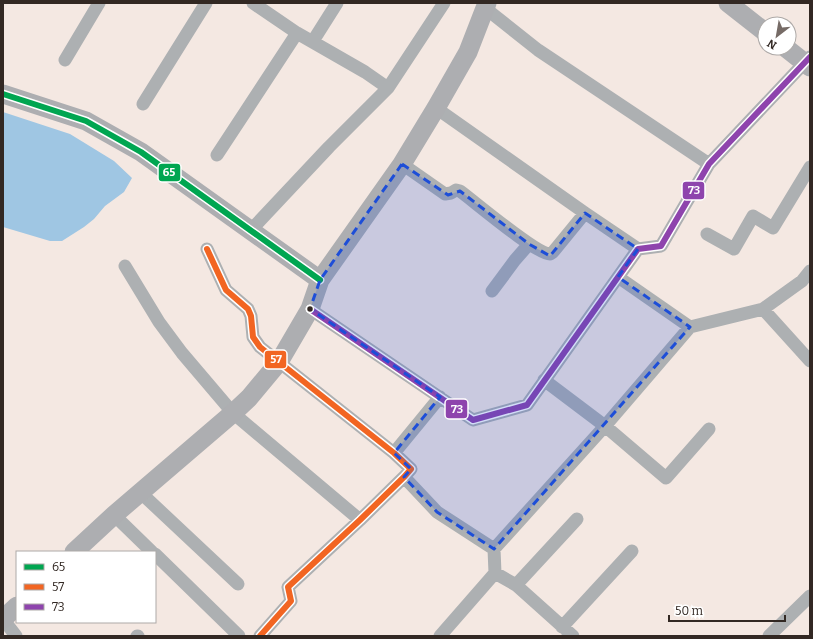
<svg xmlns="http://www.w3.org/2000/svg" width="813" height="639" font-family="Bitter,serif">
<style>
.water{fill:#9fc6e3}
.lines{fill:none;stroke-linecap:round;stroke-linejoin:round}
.street{stroke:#adb0b2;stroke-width:13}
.secondary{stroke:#adaeb1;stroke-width:19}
.bus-1-casing{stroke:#fff;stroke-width:9}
.bus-2-casing{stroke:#fff;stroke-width:9}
.bus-3-casing{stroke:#fff;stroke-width:9}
.bus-1{stroke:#00a651;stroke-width:6}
.bus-2{stroke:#f26522;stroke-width:6}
.bus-3{stroke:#8e44ad;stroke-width:6}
.marked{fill:#1d4ed8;fill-opacity:0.2;stroke:#1d4ed8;stroke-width:3;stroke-dasharray:8 5;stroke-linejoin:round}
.bus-dot{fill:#322823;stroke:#fff;stroke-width:1.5}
.line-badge{stroke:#fff;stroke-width:1.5}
.badge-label{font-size:11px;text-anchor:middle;font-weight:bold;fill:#fff}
</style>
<rect width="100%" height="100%" fill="#f4e8e2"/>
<!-- water -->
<path class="water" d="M 3,112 L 70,134 L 114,161 L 132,178 L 124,192 L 105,206 L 94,219 L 84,227 L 62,241 L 50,241 L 3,227 Z"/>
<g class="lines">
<!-- street -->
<path class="street" d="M 253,3 L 297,33 L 365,72 L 388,88 L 444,3
M 485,8 L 538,50 L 709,164
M 313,41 L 337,3
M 65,60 L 99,3
M 143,104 L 206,3
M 436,108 L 585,213 L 638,249
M 217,155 L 297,33
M 402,164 L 445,194 L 451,193 L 456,190 L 460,191 C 475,202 536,254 550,254 L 553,252 L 585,213
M 251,230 L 329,147 L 388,88
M 707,234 L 734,249 L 753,216 L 773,228 L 810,167
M 207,249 L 226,290 L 248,309 L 251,316 L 253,337 L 260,347 L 394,453 L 411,469 L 404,477 L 360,520 L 288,587 L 291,601 L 260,636
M 125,266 L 159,322 L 182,353 L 233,413 L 360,520
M 618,277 L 690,327
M 492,291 L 515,260 L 529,244
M 310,309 L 473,420 L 527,405 L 638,249 L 661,246 L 709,164 L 810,57
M 763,309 L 810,361
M 544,380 L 605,426 L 666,478 L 709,429
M 394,453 L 440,397
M 404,477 L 437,512 L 494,549 L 495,573 L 516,585 L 573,636
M 141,493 L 238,584
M 114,515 L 152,552
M 494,549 L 605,426 L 690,327 L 763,309 L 802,281 L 810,271
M 155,554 L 239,636
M 516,585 L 577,519
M 3,619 L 16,636
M 562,627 L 632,551
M 137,636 L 138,636
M 440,636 L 495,573
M 769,636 L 810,596"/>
<!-- secondary -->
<path class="secondary" d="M 728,3 L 765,32
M 786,48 L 810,67
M 3,94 L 86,121 L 141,152 L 320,280
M 74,552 L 114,515 L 233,413 L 249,398 L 279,362 L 310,309 L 320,280 L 402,164 L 436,108 L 468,52 L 487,3
M 3,619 L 17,606"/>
<defs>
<path id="bus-1" d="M 3,94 L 86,121 L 141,152 L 320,280"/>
<path id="bus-2" d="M 207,249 L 226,290 L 248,309 L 251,316 L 253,337 L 260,347 L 394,453 L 411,469 L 404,477 L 360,520 L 288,587 L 291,601 L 260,636"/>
<path id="bus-3" d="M 310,309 L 473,420 L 527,405 L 638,249 L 661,246 L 709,164 L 810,57"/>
</defs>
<!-- bus-1 casing -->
<use href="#bus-1" class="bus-1-casing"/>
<!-- bus-2 casing -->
<use href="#bus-2" class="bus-2-casing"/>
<!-- bus-3 casing -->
<use href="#bus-3" class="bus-3-casing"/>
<!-- bus-1 -->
<use href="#bus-1" class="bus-1"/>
<!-- bus-2 -->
<use href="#bus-2" class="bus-2"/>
<!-- bus-3 -->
<use href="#bus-3" class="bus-3"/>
</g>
<!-- marked area -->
<path class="marked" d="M 402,164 L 448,195 L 460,191 L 529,244 L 550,256 L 585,213 L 638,249 L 618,277 L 690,327 L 494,549 L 437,512 L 404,477 L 411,469 L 394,453 L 440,397 L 310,309 L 320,280 Z"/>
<!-- markers -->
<circle class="bus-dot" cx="310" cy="309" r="3.5"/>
<g class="line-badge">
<rect x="158" y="163" width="23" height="19" rx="4" fill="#00a651"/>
<rect x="682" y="181" width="23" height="19" rx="4" fill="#8e44ad"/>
<rect x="264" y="350" width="23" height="19" rx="4" fill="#f26522"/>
<rect x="445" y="399" width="23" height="20" rx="4" fill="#8e44ad"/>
</g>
<g class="badge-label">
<text x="169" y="176">65</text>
<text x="694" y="194">73</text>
<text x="276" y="363">57</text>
<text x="457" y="413">73</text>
</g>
<!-- border -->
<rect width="813" height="639" fill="none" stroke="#322823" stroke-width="8"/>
<!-- legend -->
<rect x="16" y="551" width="140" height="72" fill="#ffffff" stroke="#ada9a7"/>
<rect x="24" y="564" width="20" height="6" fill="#00a651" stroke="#ada9a7"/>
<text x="52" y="571" font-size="12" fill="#322823">65</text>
<rect x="24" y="584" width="20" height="6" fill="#f26522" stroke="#ada9a7"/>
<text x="52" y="591" font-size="12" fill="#322823">57</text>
<rect x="24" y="604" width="20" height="6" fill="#8e44ad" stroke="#ada9a7"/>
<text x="52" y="611" font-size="12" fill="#322823">73</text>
<!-- north arrow -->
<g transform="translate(777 36) rotate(211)"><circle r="19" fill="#ffffff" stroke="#ada9a7"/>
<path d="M0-3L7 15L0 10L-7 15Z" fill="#766b66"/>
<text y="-6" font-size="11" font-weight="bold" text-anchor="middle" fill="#322823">N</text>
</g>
<!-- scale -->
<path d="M669 615v6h116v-6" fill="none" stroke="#322823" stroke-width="2"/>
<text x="675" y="615" font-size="12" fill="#322823" stroke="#ffffff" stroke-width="3" paint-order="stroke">50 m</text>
</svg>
